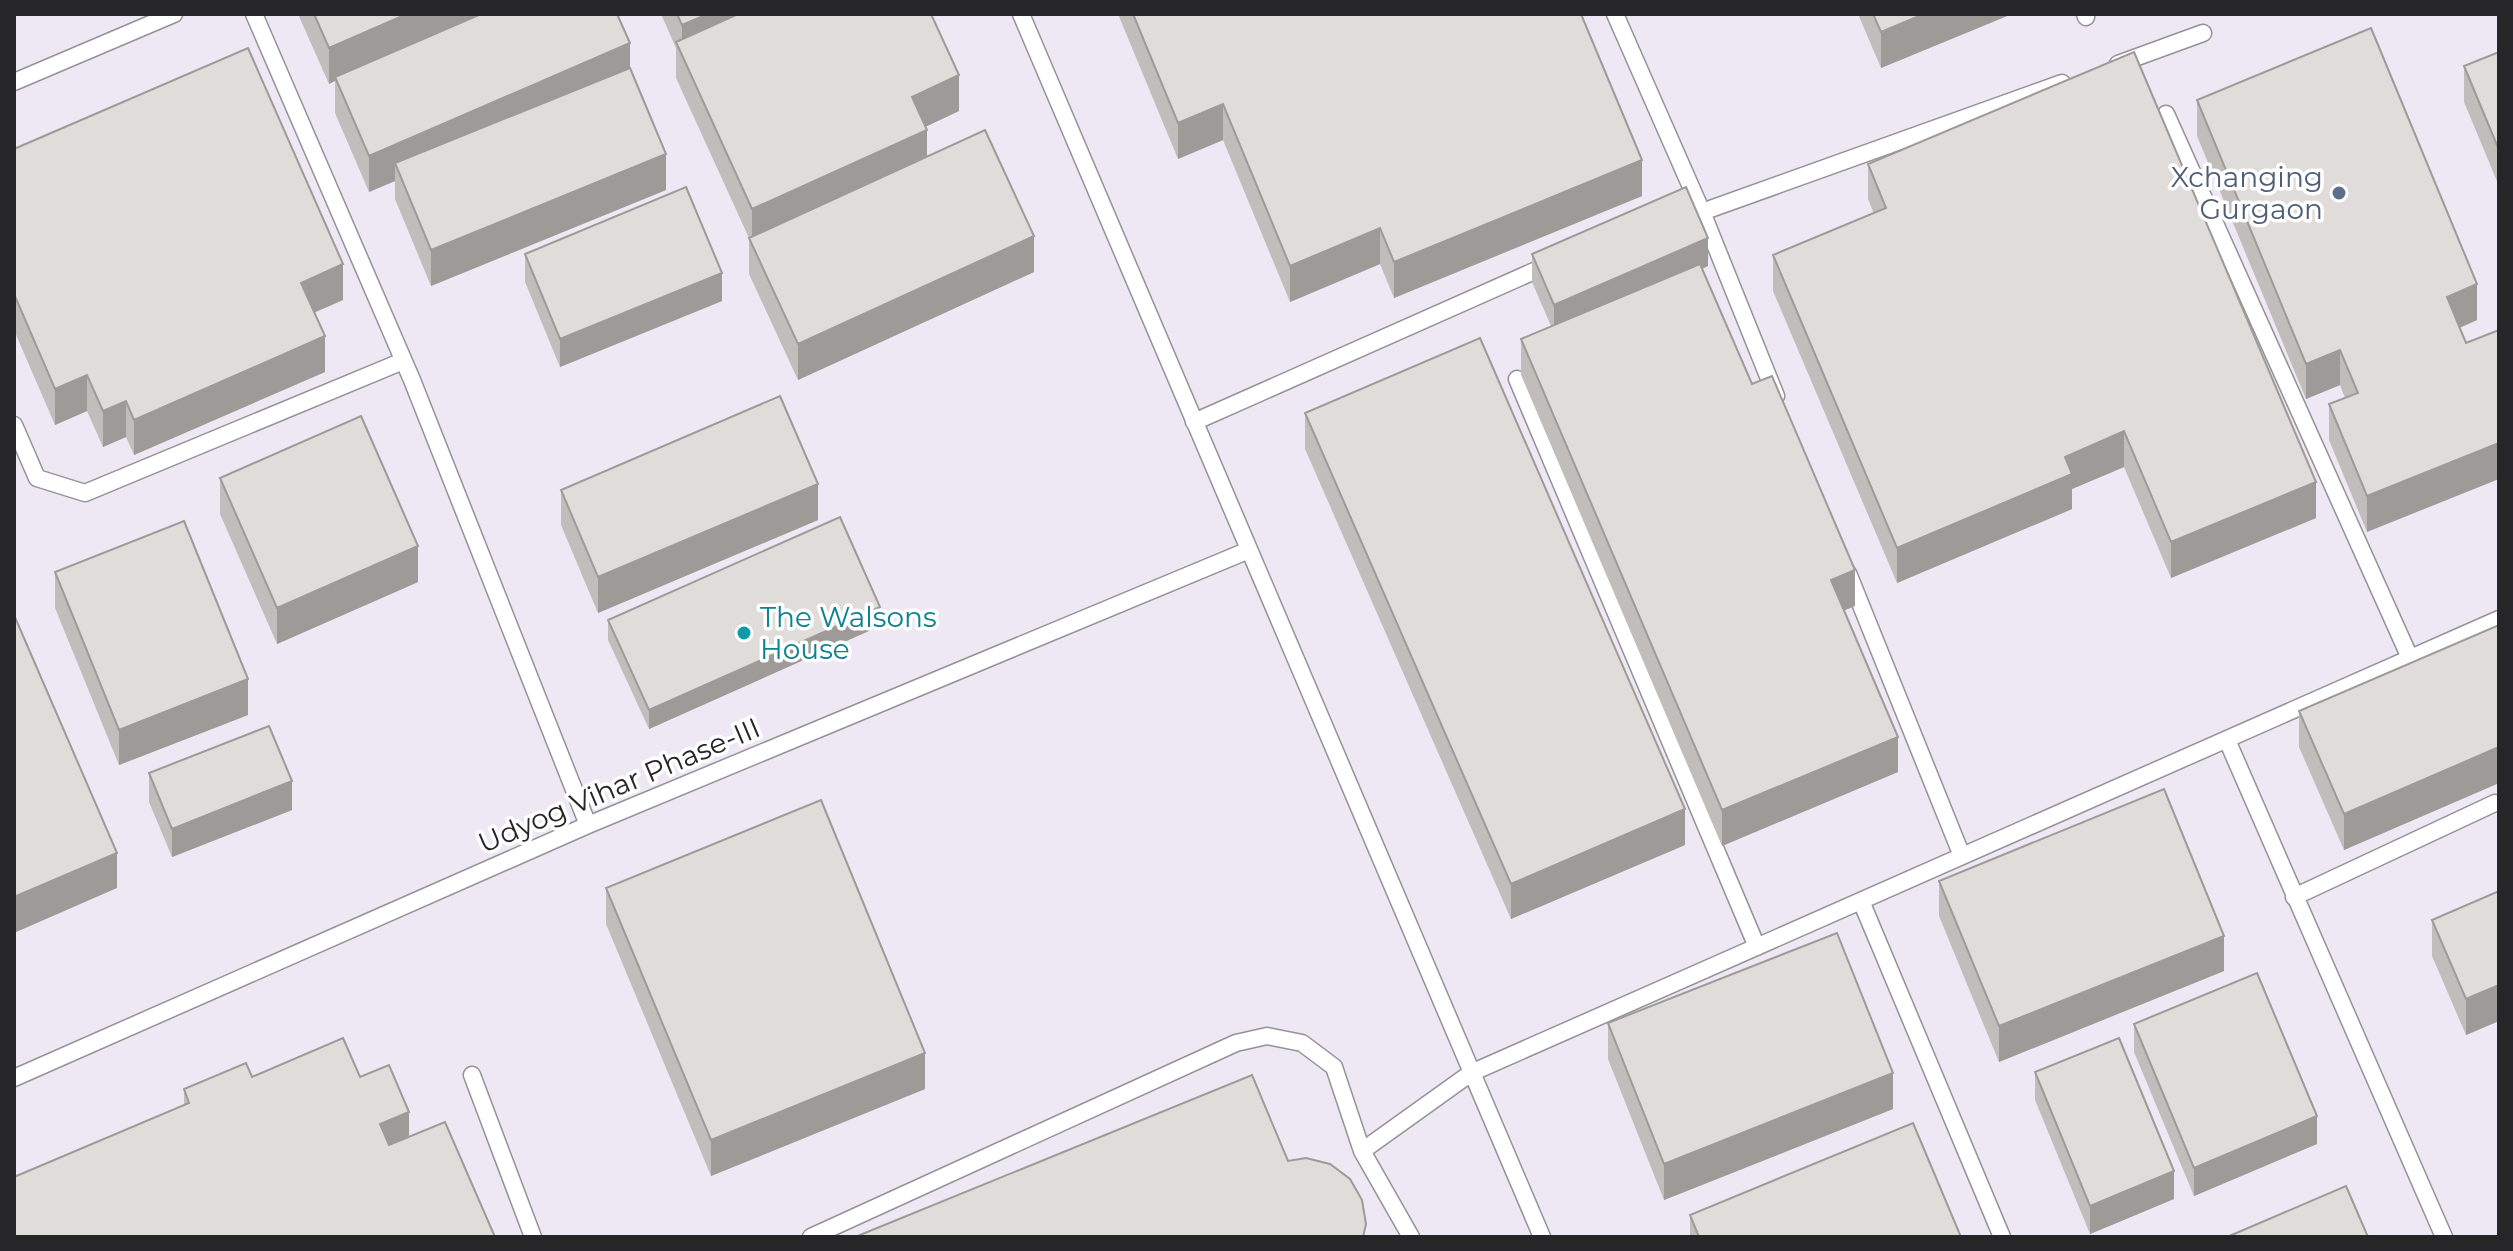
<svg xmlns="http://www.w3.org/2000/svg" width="2513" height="1251" font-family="Montserrat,sans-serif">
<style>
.built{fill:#ede8f4}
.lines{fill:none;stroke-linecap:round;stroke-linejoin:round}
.lane-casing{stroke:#949296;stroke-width:19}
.lane{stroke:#fff;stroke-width:16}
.wall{fill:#c1bdbb}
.shaded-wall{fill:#9d9a98}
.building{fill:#e0dcd9;stroke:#9d9a98;stroke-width:2}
.service-dot{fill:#5c6f8a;stroke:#fff;stroke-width:3}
.culture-dot{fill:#0f9aa8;stroke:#fff;stroke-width:3}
.labels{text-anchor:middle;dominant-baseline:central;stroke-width:7;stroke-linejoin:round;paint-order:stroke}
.service-label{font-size:28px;fill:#4e5e75;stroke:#fff;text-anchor:end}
.culture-label{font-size:28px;fill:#0d838f;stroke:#fff;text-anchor:start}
.street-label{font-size:28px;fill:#262527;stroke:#fff}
</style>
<rect width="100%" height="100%" fill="#f8f6fa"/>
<!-- built -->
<path class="built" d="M 14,14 L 2499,14 L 2499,1237 L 14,1237 Z"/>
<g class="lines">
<defs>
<path id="lane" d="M 254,14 L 412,380 L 588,825
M 1021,14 L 1542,1237
M 1615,14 L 1702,212 L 1776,396
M 2085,14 L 2086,17
M 2118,64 L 2203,33
M 14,82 L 174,14
M 2166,114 L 2410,658
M 1702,212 L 2062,83
M 1517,379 L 1757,947
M 1194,422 L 1550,264
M 14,425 L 37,478 L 85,493 L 403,361
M 1848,573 L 1962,856
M 2227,740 L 2444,1237
M 2294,897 L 2495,803
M 1861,901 L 2002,1237
M 472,1075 L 533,1237
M 14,1078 L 588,825 L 1249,550
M 1362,1151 L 1471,1073 L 2499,619
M 811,1237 L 1236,1043 L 1267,1036 L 1302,1043 L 1334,1067 L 1362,1151 L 1411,1237"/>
</defs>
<!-- lane casing -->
<use href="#lane" class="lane-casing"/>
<!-- lane -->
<use href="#lane" class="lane"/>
</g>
<!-- wall -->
<path class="wall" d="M 298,14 L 617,14 L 630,68 L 666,190 L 431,286 L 395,199 L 395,181 L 369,192 L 335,113 L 335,81 L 329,84 Z
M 661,14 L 931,14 L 959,111 L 925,127 L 927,157 L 1034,272 L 798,380 L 749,274 L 749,238 L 676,78 L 676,48 Z
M 1118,14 L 1581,14 L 1642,196 L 1394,298 L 1380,264 L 1290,302 L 1223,140 L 1178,159 Z
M 1858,14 L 2012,14 L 1881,68 Z
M 2499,52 L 2499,186 L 2464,102 L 2464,66 Z
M 2197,100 L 2477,320 L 2460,328 L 2367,532 L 2329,440 L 2329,404 L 2345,398 L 2340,385 L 2306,399 L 2197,136 Z
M 14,149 L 343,300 L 314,313 L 325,372 L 134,455 L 126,437 L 103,447 L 87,411 L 55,425 L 14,330 Z
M 1868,164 L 2316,518 L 2171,578 L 2124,467 L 2072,489 L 2072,509 L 1897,583 L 1773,291 L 1773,255 L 1874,214 L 1868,199 Z
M 525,254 L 722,301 L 560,367 L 525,282 Z
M 1532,254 L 1708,266 L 1702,269 L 1752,384 L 1855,606 L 1844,610 L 1898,772 L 1722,846 L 1521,375 L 1521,339 L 1551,326 L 1532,282 Z
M 1305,413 L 1685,845 L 1511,919 L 1305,449 Z
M 220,478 L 418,582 L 277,644 L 220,514 Z
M 561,490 L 818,520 L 598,613 L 561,525 Z
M 55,572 L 248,715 L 119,765 L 55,608 Z
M 608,620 L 880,626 L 649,729 L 608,640 Z
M 2499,625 L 2499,783 L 2344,850 L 2299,747 L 2299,711 Z
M 149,773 L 292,810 L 172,857 L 149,802 Z
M 1939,881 L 2224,971 L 1999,1062 L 1939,916 Z
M 606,888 L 925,1089 L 711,1176 L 606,924 Z
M 2499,891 L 2499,1021 L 2466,1035 L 2432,956 L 2432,920 Z
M 1608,1023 L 1893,1109 L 1664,1200 L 1608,1059 Z
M 2134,1024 L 2317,1144 L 2194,1196 L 2134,1052 Z
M 2035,1072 L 2174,1199 L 2090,1234 L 2035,1100 Z
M 252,1077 L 360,1077 L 409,1136 L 184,1105 L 184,1089 Z
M 1690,1215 L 1961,1237 L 1690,1237 Z"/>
<!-- shaded-wall -->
<path class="shaded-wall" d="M 407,14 L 490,14 L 335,77 L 335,81 L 329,84 L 329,48 Z
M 708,14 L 792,14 L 682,54 L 682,25 Z
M 1924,14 L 2012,14 L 1881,68 L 1881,32 Z
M 630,43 L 630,79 L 395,163 L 395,181 L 369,192 L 369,156 Z
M 959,75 L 959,111 L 912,133 L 912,97 Z
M 1223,104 L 1223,140 L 1178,159 L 1178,123 Z
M 927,130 L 927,165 L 752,244 L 752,209 Z
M 666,154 L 666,190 L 431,286 L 431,250 Z
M 1642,160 L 1642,196 L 1394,298 L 1394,262 Z
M 1380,228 L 1380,264 L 1290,302 L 1290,266 Z
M 1034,236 L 1034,272 L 798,380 L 798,344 Z
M 1708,238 L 1708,266 L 1554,333 L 1554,305 Z
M 343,264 L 343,300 L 301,318 L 301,283 Z
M 722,273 L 722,301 L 560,367 L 560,339 Z
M 2477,284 L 2477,320 L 2447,333 L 2447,297 Z
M 325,336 L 325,372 L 134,455 L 134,420 Z
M 2340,350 L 2340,385 L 2306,399 L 2306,364 Z
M 87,375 L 87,411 L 55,425 L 55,389 Z
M 126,401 L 126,437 L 103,447 L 103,411 Z
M 2124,431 L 2124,467 L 2072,489 L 2072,509 L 1897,583 L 1897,548 L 2065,457 Z
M 2499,443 L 2499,479 L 2367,532 L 2367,496 Z
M 2316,482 L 2316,518 L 2171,578 L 2171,542 Z
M 818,484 L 818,520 L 598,613 L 598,577 Z
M 418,546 L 418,582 L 277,644 L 277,608 Z
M 1855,570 L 1855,606 L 1831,616 L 1831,580 Z
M 880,607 L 880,626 L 649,729 L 649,710 Z
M 248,679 L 248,715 L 119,765 L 119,730 Z
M 1898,737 L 1898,772 L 1722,846 L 1722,810 Z
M 2499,747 L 2499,783 L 2344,850 L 2344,814 Z
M 292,781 L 292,810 L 172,857 L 172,829 Z
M 1685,809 L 1685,845 L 1511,919 L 1511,884 Z
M 117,853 L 117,888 L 14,933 L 14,897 Z
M 2224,936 L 2224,971 L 1999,1062 L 1999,1026 Z
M 2499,985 L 2499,1021 L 2466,1035 L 2466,999 Z
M 925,1053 L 925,1089 L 711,1176 L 711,1140 Z
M 1893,1073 L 1893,1109 L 1664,1200 L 1664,1164 Z
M 409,1112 L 409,1148 L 380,1160 L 380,1124 Z
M 2317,1116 L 2317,1144 L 2194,1196 L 2194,1168 Z
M 2174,1171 L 2174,1199 L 2090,1234 L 2090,1206 Z"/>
<!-- building -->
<path class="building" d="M 314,14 L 407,14 L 329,48 Z
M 481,14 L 617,14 L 630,43 L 369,156 L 335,77 Z
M 677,14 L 708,14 L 682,25 Z
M 738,14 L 931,14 L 959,75 L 912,97 L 927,130 L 752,209 L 676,42 Z
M 1133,14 L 1581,14 L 1642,160 L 1394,262 L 1380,228 L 1290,266 L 1223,104 L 1178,123 Z
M 1873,14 L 1924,14 L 1881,32 Z
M 2371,28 L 2477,284 L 2447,297 L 2466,343 L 2499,330 L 2499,443 L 2367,496 L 2329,404 L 2358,393 L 2340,350 L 2306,364 L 2197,100 Z
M 248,48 L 343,264 L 301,283 L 325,336 L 134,420 L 126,401 L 103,411 L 87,375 L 55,389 L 14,294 L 14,149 Z
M 2134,52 L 2316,482 L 2171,542 L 2124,431 L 2065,457 L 2072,474 L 1897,548 L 1773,255 L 1886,208 L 1868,164 Z
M 2499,52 L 2499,150 L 2464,66 Z
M 630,68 L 666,154 L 431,250 L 395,163 Z
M 985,130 L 1034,236 L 798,344 L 749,238 Z
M 686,187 L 722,273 L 560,339 L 525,254 Z
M 1686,187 L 1708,238 L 1554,305 L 1532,254 Z
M 1700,264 L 1752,384 L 1772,376 L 1855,570 L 1831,580 L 1898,737 L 1722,810 L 1521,339 Z
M 1480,338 L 1685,809 L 1511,884 L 1305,413 Z
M 780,396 L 818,484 L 598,577 L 561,490 Z
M 361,416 L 418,546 L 277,608 L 220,478 Z
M 840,517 L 880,607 L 649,710 L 608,620 Z
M 184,521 L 248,679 L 119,730 L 55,572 Z
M 14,615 L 117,853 L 14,897 Z
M 2499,625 L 2499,747 L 2344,814 L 2299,711 Z
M 269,726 L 292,781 L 172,829 L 149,773 Z
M 2164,789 L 2224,936 L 1999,1026 L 1939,881 Z
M 821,800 L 925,1053 L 711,1140 L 606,888 Z
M 2499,891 L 2499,985 L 2466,999 L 2432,920 Z
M 1837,933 L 1893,1073 L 1664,1164 L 1608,1023 Z
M 2257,973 L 2317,1116 L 2194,1168 L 2134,1024 Z
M 343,1038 L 360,1077 L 389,1065 L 409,1112 L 380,1124 L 389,1145 L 445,1122 L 495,1237 L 14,1237 L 14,1177 L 189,1103 L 184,1089 L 246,1063 L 252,1077 Z
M 2119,1038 L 2174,1171 L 2090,1206 L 2035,1072 Z
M 1252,1075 L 1288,1161 L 1306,1158 L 1330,1164 L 1350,1179 L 1362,1200 L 1366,1224 L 1363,1237 L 855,1237 Z
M 1913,1123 L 1961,1237 L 1699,1237 L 1690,1215 Z
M 2346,1186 L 2368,1237 L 2227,1237 Z"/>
<!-- markers -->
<circle class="service-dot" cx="2339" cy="193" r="8"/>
<circle class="culture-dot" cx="744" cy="633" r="8"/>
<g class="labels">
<!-- service labels -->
<g class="service-label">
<text x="2323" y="177">Xchanging<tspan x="2323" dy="32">Gurgaon</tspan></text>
</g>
<!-- culture labels -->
<g class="culture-label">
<text x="760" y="617">The Walsons<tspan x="760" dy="32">House</tspan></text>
</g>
<!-- street labels -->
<g class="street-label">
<text transform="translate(619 785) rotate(-23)">Udyog Vihar Phase-III</text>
</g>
</g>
<!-- border -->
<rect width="2513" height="1251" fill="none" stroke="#262527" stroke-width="32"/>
</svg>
